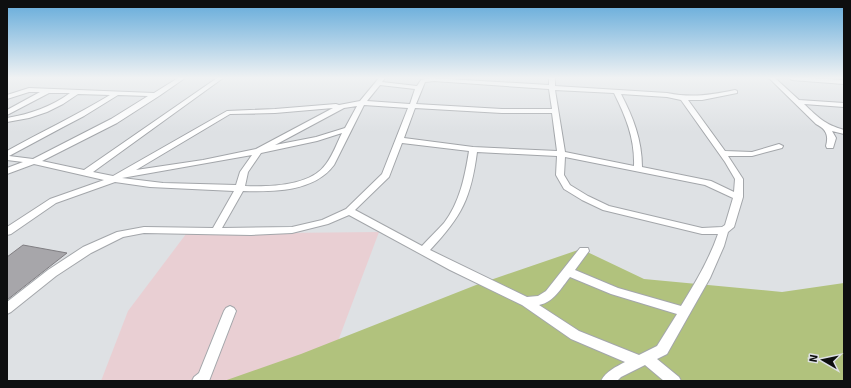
<svg xmlns="http://www.w3.org/2000/svg" width="851" height="388" font-family="Signika,sans-serif">
<style>
.education{fill:#e9cfd3}
.green{fill:#b1c27d}
.building{fill:#a7a6aa;stroke:#807e82}
.lines{fill:none;stroke-linecap:round;stroke-linejoin:round}
.minor-casing{stroke:#a3a6aa;stroke-width:2}
.minor{fill:#fff;fill-rule:evenodd}
</style>
<rect width="100%" height="100%" fill="#dee1e4"/>
<!-- education -->
<path class="education" d="M 379,232 L 323,381 L 101,381 L 128,311 L 186,234 Z"/>
<!-- green -->
<path class="green" d="M 581,249 L 644,279 L 782,292 L 844,283 L 844,381 L 224,381 L 301,354 L 476,285 Z"/>
<!-- building -->
<path class="building" d="M 23,245 L 67,253 L 7,300 L 7,257 Z"/>
<g class="lines">
<defs>
<path id="minor" d="M 178,78 L 185,78 L 159,96 L 117,123 L 42,161 L 84,170 L 217,78 L 223,78 L 93,172 L 113,176 L 227,111 L 275,109 L 336,104 L 339,105 L 360,101 L 379,78 L 385,78 L 382,82 L 417,86 L 421,80 L 432,78 L 549,85 L 549,78 L 555,78 L 555,86 L 667,93 C 692,98 710,95 735,90 L 737,91 L 737,93 L 702,100 L 688,100 L 725,151 L 752,152 L 779,144 L 783,146 L 782,148 L 752,156 L 728,156 L 743,179 L 743,197 L 734,227 L 728,232 L 724,246 L 710,278 L 689,315 L 667,354 L 657,359 L 679,377 L 681,381 L 664,381 L 645,365 L 621,377 L 617,381 L 601,381 C 606,371 616,367 625,362 L 571,339 L 522,305 L 450,270 L 349,215 L 328,224 L 292,233 L 251,235 L 144,233 L 123,237 L 91,253 L 56,276 L 11,312 L 7,314 L 7,302 L 48,270 L 83,247 L 117,232 L 144,227 L 213,228 L 234,191 L 150,187 L 115,182 L 56,203 L 11,234 L 7,235 L 7,227 L 50,199 L 104,180 L 34,164 L 7,174 L 7,168 L 23,162 L 7,160 L 7,151 C 41,132 77,115 110,95 L 78,94 L 63,104 L 47,112 L 29,118 L 7,122 L 7,118 C 30,114 51,107 70,93 L 49,93 L 7,115 L 7,110 L 40,92 L 29,92 L 7,99 L 7,95 L 29,88 L 154,93 ZM 434,81 L 549,89 L 552,109 L 502,109 L 416,104 L 425,82 ZM 380,85 L 415,89 L 410,104 L 367,101 ZM 555,90 L 614,93 C 626,117 635,139 634,166 L 565,152 ZM 621,94 L 667,97 L 681,100 L 725,162 L 735,179 L 734,192 L 711,181 L 642,167 C 642,140 633,117 621,94 ZM 118,95 L 148,96 L 111,119 L 33,159 L 9,156 L 63,127 L 84,116 ZM 364,105 L 408,108 L 382,174 L 346,209 L 322,220 L 292,227 L 222,228 L 243,191 C 273,192 314,192 334,165 ZM 357,106 L 345,128 L 316,137 L 275,145 L 344,108 ZM 333,108 L 256,149 L 203,160 L 136,170 L 230,114 L 275,113 ZM 415,108 L 502,113 L 552,113 L 557,151 L 473,147 L 404,138 ZM 342,133 C 337,143 333,155 326,164 C 311,186 269,187 245,186 L 248,172 L 261,153 L 317,141 ZM 402,143 L 469,151 C 465,176 460,202 444,223 C 437,231 429,238 422,246 L 355,210 L 389,177 ZM 477,152 L 557,156 L 556,175 L 564,189 L 582,200 L 603,210 L 702,234 L 718,234 C 709,260 695,283 681,306 L 618,288 L 575,270 L 589,251 L 588,248 L 580,248 L 546,291 L 538,296 L 527,297 L 430,250 C 462,216 471,198 477,152 ZM 252,155 L 240,172 L 236,185 L 163,183 L 122,178 ZM 565,157 L 705,185 L 733,198 L 725,225 L 722,227 L 702,228 L 609,206 L 588,196 L 570,185 L 564,175 ZM 570,277 L 611,294 L 677,314 L 657,346 L 639,355 L 579,331 L 539,305 C 554,302 561,288 570,277 Z
M 769,78 L 775,78 L 799,100 L 844,103 L 844,107 L 804,104 C 819,118 824,124 844,130 L 844,134 L 832,131 L 836,138 L 833,148 L 827,148 L 826,146 C 829,135 826,129 816,124 Z
M 789,78 L 810,78 L 844,80 L 844,84 L 792,80 Z
M 230,306 L 234,308 L 236,311 L 209,381 L 192,381 L 194,377 L 199,373 L 224,311 L 226,308 Z"/>
</defs>
<!-- minor casing -->
<use href="#minor" class="minor-casing"/>
<!-- minor -->
<use href="#minor" class="minor"/>
</g>
<!-- sky -->
<linearGradient id="sky" x2="0" y2="1"><stop stop-color="#62aada"/><stop offset="0.59" stop-color="#f0f2f3"/><stop offset="1" stop-color="#f0f2f3" stop-opacity="0"/></linearGradient>
<rect width="851" height="132" fill="url(#sky)"/>
<!-- border -->
<rect width="851" height="388" fill="none" stroke="#0e0f10" stroke-width="16"/>
<!-- north arrow -->
<g transform="translate(823 360) rotate(279)" stroke="#dee1e4" stroke-width="3" paint-order="stroke">
<path d="M0-3L7 15L0 10L-7 15Z" fill="#0e0f10"/>
<text y="-6" font-size="11" font-weight="bold" text-anchor="middle" fill="#0e0f10">N</text>
</g>
</svg>
